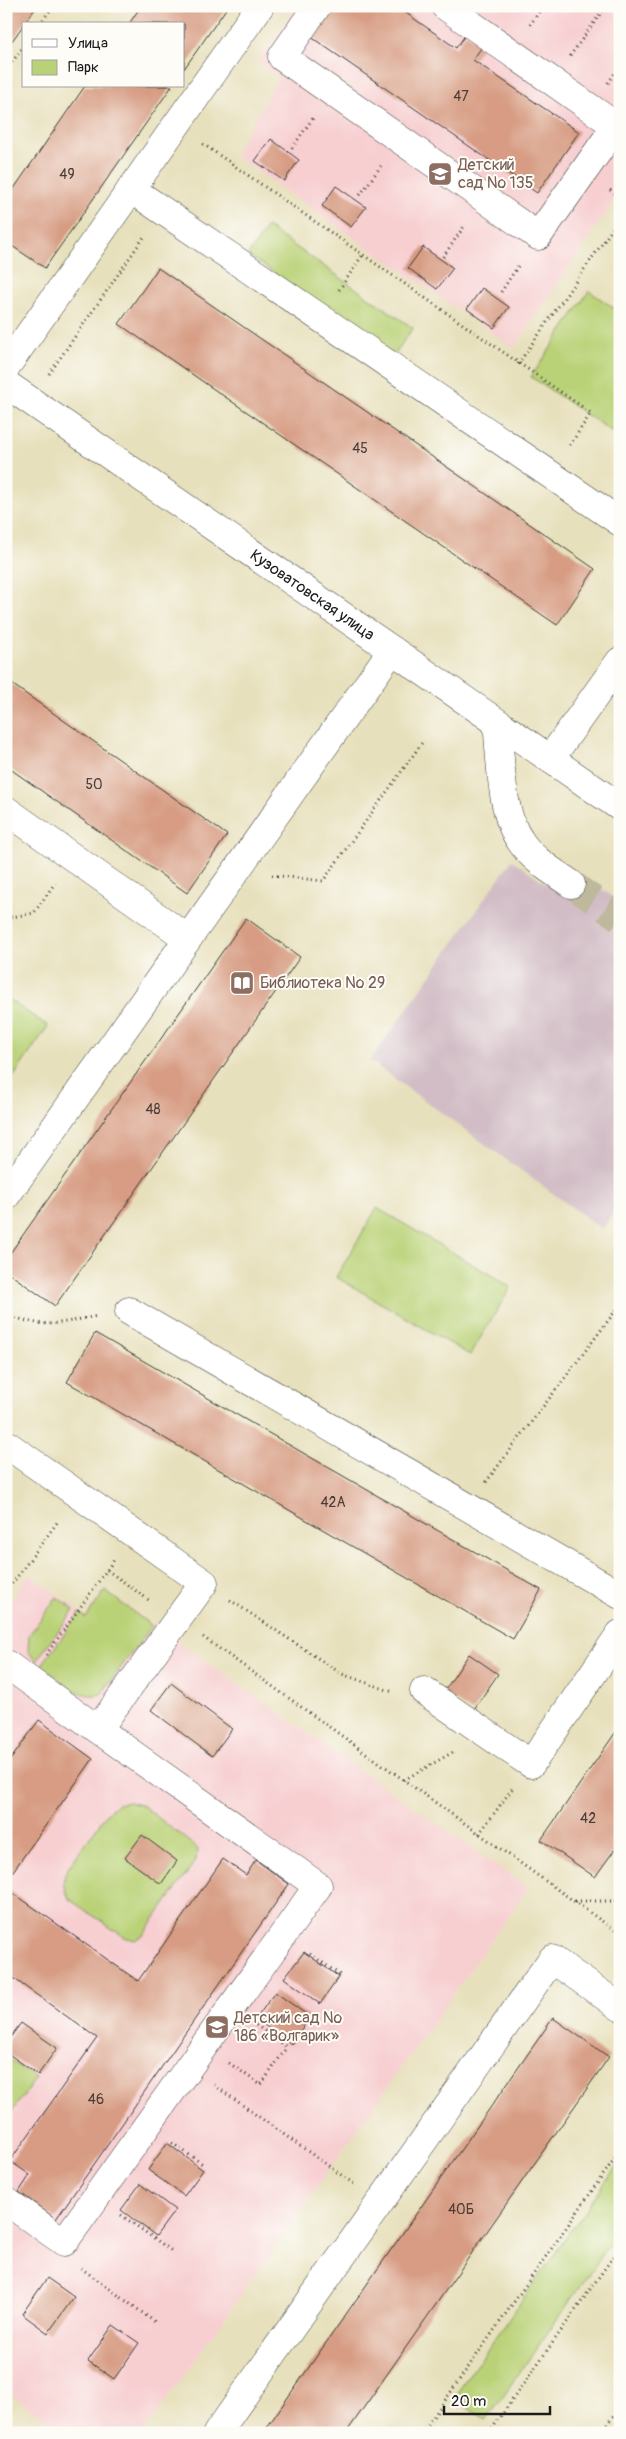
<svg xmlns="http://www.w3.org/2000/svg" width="626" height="2439" font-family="Pangolin,sans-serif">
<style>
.built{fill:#f7cfd1}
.industrial{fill:#d2bdc6}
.green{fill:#bad277;stroke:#6b774a}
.building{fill:#d79c83}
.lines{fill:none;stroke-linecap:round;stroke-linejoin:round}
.minor-tunnel{stroke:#beb99c;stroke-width:28;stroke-dasharray:28 14;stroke-linecap:butt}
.minor-casing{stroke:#3a3934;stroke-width:29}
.path{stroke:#3a3934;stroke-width:3;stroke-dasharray:1 4;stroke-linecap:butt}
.minor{stroke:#fff;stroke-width:28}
.labels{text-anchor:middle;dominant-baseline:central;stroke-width:4;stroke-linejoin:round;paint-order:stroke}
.number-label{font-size:14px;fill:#4b3c36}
.education-label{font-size:16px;fill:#785e54;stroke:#fdfcf7;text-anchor:start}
.street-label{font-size:16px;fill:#1c1c1c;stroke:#fdfcf7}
</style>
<rect width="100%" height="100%" fill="#fdfcf7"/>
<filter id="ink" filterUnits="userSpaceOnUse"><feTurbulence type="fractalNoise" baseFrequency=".02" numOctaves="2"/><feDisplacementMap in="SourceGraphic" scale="10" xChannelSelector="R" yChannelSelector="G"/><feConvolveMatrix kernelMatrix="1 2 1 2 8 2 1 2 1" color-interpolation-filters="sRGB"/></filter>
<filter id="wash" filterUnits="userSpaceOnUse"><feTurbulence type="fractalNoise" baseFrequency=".0096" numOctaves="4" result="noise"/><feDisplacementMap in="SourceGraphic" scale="20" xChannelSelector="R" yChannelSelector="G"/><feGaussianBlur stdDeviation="1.12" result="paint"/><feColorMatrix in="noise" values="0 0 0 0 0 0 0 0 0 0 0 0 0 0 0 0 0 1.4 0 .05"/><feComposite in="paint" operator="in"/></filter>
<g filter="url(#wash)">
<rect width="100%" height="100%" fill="#e7e0bc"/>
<!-- built -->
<path class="built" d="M 297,6 L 620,6 L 620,192 L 514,348 L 234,155 L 278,77 L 257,62 Z
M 29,1574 L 86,1616 L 104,1590 L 528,1888 L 143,2433 L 64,2433 L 6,2391 L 6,1606 Z"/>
<!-- industrial -->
<path class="industrial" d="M 512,860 L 563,895 L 579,873 L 620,902 L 620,1204 L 602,1229 L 370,1061 Z"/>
<!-- green -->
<path class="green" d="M 267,227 L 413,328 L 394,355 L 248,255 Z
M 589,291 L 620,312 L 620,437 L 531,377 Z
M 6,998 L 48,1026 L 6,1088 Z
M 377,1208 L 511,1287 L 470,1355 L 336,1277 Z
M 105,1591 L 152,1626 L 101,1694 C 79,1701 59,1678 41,1666 L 80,1613 L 86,1618 Z
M 57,1597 L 74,1610 L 36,1661 L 28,1651 L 29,1635 Z
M 129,1802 L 143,1806 L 197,1848 L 196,1861 L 144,1934 L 135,1940 L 124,1937 L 69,1899 L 63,1883 L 66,1871 L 107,1813 L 117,1804 Z
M 6,2057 L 36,2078 L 6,2120 Z
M 620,2161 L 620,2230 L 486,2420 L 454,2397 Z"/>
<g id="blocks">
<!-- building -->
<path class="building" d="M 6,6 L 37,6 L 12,41 L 6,37 Z
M 141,6 L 228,6 L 184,69 L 184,24 L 129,24 Z
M 333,6 L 396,6 L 456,48 L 466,34 L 483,45 L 473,60 L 579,132 L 537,193 L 311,37 Z
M 85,86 L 172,86 L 45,268 L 6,242 L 6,200 Z
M 271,139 L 299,160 L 284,181 L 255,161 Z
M 336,186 L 366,207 L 351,227 L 322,206 Z
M 423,247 L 453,268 L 437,289 L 408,268 Z
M 158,268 L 595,569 L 557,625 L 119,324 Z
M 482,288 L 509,307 L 494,328 L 467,309 Z
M 6,680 L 227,835 L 187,893 L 6,766 Z
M 246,918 L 300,957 L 55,1306 L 6,1271 L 6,1259 Z
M 95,1333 L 541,1590 L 513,1639 L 67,1382 Z
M 469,1654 L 498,1674 L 472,1712 L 443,1693 Z
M 171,1683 L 232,1729 L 212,1756 L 151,1710 Z
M 39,1720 L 93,1759 L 6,1881 L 6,1766 Z
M 620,1726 L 620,1842 L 595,1877 L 541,1840 Z
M 142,1835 L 177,1861 L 161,1884 L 125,1858 Z
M 223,1859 L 246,1875 L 256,1860 L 289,1884 L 56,2219 L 19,2192 L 30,2175 L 10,2161 L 97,2038 L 6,1973 L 6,1888 L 138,1981 Z
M 304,1952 L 339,1977 L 320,2004 L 284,1978 Z
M 275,1992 L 310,2017 L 291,2044 L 256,2019 Z
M 553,2018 L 609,2057 L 346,2433 L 263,2433 Z
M 21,2023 L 57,2048 L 38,2075 L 6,2052 L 6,2043 Z
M 167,2143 L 203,2170 L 184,2196 L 148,2170 Z
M 140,2184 L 175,2210 L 156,2236 L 121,2210 Z
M 47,2278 L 74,2297 L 48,2333 L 22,2314 Z
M 113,2325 L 139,2343 L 114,2379 L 88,2361 Z"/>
</g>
</g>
<g filter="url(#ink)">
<use href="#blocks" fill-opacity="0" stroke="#3a3934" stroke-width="1"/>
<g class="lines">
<!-- minor-tunnel -->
<path class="minor-tunnel" d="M 571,884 L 620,918"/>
<defs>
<g id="minor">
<path d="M 317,6 L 282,57 L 538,236 L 616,126 L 445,6"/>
<path d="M 131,189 L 620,522"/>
<path d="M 6,367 L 260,6"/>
<path id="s1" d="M 6,384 L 620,807"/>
<path d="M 497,723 C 501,758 500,814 521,842 C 533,860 554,872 571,884"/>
<path d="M 550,759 L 620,661"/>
<path d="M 6,810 L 187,938"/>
<path d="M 6,1196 L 392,650"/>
<path d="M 129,1311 L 620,1595"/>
<path d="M 6,1444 L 204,1583 L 99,1728"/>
<path d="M 6,1664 L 318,1886 L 64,2242 L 6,2201"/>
<path d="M 424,1691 L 531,1764 L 620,1634"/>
<path d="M 217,2433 L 552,1959 L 620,2007"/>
</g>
</defs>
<!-- minor casing -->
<use href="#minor" class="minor-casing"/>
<!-- path -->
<path class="path" d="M 40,24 L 53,6
M 530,25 L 543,6
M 570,56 L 606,6
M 6,70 L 24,46
M 608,83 L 620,66
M 203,144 L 591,413 L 568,448
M 292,148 L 313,118
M 610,190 L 620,197
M 360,195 L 381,166
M 443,257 L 465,225
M 339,290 L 362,256
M 501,292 L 520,263
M 518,364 L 620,218
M 49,374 L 144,237
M 272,875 L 323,881 L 424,740
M 6,918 L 34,913 L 55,883
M 6,1314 C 46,1330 57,1323 98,1316
M 486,1482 L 620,1305
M 107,1570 L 150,1601
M 6,1592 L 59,1520
M 230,1600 L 342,1674 L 393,1692
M 203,1637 L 620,1934
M 46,1655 L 114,1560
M 404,1780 L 455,1751
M 479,1834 L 512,1789
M 575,1901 L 620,1901
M 310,1954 L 340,1975
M 256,2025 L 288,2048
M 229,2063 L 261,2085 L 287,2047
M 214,2085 L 354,2184
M 172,2143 L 204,2165
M 121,2215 L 172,2251
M 81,2268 L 155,2322
M 422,2433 L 620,2151
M 489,2433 L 620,2247
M 602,2433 L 620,2408"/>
<!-- minor -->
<use href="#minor" class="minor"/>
</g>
</g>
<!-- icons -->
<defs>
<symbol id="school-square" viewBox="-11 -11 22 22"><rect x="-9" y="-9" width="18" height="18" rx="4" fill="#8d6e63" stroke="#fdfcf7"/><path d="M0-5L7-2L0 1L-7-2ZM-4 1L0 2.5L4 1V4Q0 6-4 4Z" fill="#fff"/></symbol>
<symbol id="library-square" viewBox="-11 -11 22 22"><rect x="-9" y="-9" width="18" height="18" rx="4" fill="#8d6e63" stroke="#fdfcf7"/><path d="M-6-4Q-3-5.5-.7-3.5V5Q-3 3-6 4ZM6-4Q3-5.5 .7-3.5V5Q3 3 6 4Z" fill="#fff"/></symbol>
</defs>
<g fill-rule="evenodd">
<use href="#school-square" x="426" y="160" width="28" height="28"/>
<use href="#library-square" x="228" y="969" width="28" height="28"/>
<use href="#school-square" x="203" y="2013" width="28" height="28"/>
</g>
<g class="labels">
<!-- number labels -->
<g class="number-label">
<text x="461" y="96">47</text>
<text x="67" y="174">49</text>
<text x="360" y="448">45</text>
<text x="94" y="784">50</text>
<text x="153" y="1109">48</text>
<text x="333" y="1502">42А</text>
<text x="588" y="1818">42</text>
<text x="96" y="2099">46</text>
<text x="461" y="2209">40Б</text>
</g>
<!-- education labels -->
<g class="education-label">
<text x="458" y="165">Детский<tspan x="458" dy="18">сад № 135</tspan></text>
<text x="260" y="983">Библиотека № 29</text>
<text x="234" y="2018">Детский сад №<tspan x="234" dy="18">186 «Волгарик»</tspan></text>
</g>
<!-- street labels -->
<g class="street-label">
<text stroke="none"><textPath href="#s1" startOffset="372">Кузоватовская улица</textPath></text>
</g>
</g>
<!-- margin -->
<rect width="626" height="2439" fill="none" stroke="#fdfcf7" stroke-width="25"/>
<!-- legend -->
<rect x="22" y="22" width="162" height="65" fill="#fdfcf7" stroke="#a3a29f"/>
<rect x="32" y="39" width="25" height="8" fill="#ffffff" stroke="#a3a29f"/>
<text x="68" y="48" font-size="15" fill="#1c1c1c">Улица</text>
<rect x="32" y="60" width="25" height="15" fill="#bad277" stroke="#a3a29f"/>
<text x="68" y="72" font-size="15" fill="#1c1c1c">Парк</text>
<!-- scale -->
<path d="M444 2406v8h106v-8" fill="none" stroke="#1c1c1c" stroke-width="2.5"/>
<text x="451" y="2406" font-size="15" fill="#1c1c1c" stroke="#fdfcf7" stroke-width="4" paint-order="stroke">20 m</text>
</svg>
